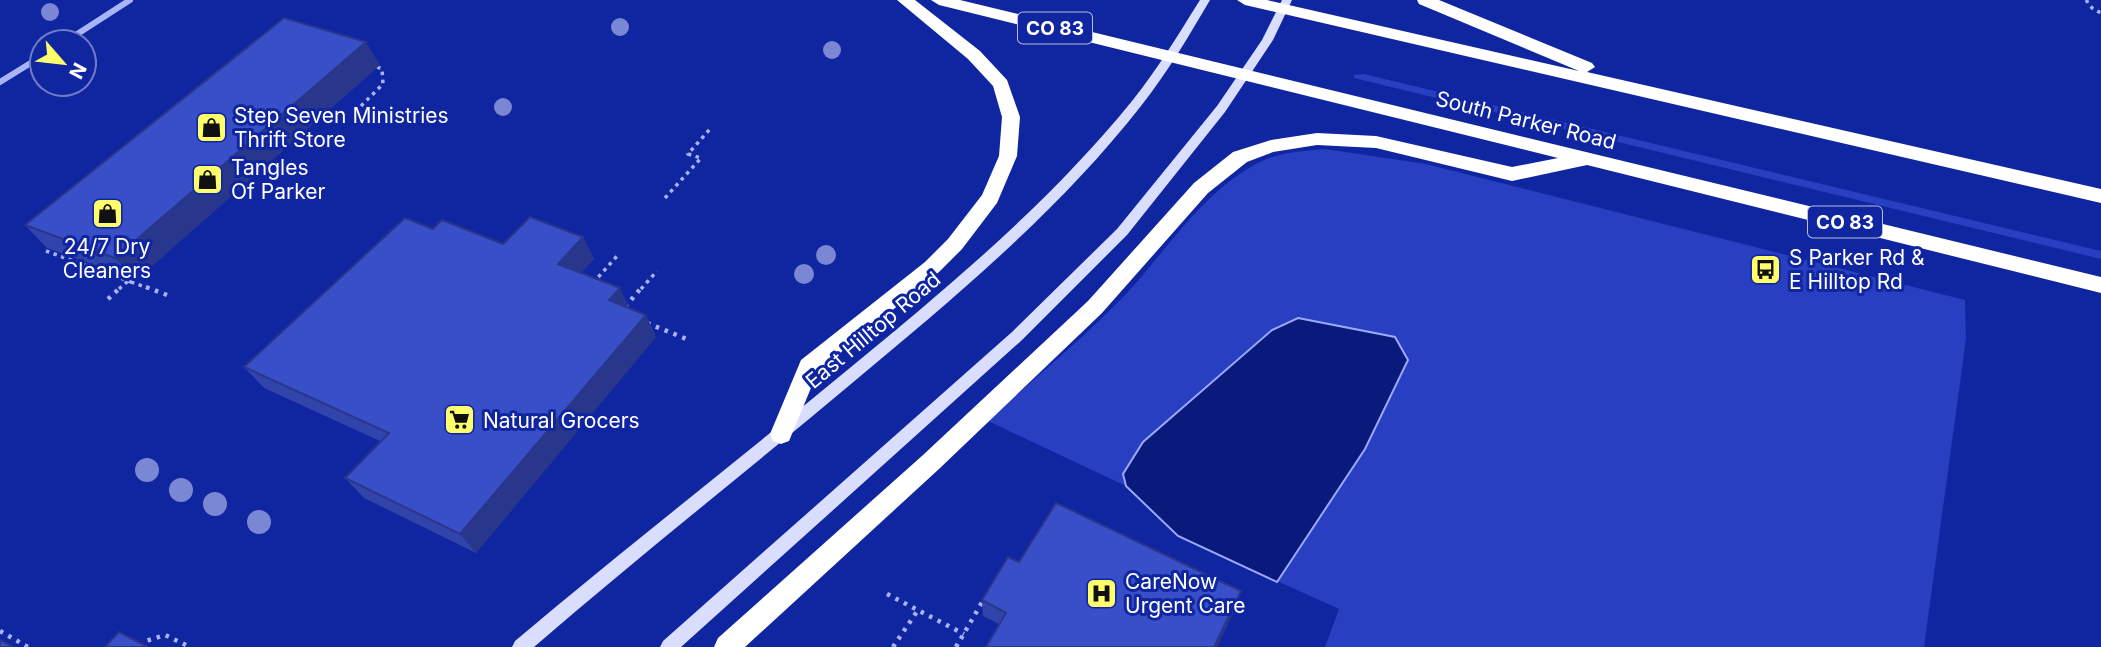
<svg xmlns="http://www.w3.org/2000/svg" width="2101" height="647" font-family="Inter,sans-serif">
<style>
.green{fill:#273fc0}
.water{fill:#09197c;stroke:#9aaaf9;stroke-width:2}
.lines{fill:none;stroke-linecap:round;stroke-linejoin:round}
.path-far1{stroke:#a8b4f5;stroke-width:3.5;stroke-dasharray:3.5 4.5;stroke-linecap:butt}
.path{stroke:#a8b4f5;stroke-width:4.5;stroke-dasharray:3.5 6;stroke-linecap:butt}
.street{stroke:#a8b4f5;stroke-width:6}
.secondary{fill:#d9defe;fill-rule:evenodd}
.highway{fill:#fff;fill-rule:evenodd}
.tree{fill:#7a87d4}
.wall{fill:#3144ab}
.shaded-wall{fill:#28378b}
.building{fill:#394fc7;stroke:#28378b;stroke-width:2}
.labels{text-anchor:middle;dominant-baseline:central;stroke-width:6;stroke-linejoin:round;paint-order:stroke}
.shield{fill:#1025a0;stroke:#b7bee2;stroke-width:2}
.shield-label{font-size:19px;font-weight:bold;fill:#fff}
.poi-label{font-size:21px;fill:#fff;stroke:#1025a0;text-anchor:start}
.street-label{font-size:21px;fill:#fff;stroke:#1025a0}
</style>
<rect width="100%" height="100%" fill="#1025a0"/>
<!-- green -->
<path class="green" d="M 1364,74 L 2101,251 L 2101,259 L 1354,78 L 1354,75 Z
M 1325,149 L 1426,164 L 1965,300 L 1966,339 L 1924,647 L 1325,647 L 1339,609 L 1178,536 L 1126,486 L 988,421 C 1033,379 1083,339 1126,294 C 1168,249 1204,189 1262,161 C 1281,152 1304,151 1325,149 Z"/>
<!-- water -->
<path class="water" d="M 1298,318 L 1395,337 L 1408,360 L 1365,449 L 1277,582 L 1178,536 L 1126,486 L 1123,474 L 1143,442 L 1272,330 Z"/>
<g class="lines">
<!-- path-far1 -->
<path class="path-far1" d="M 2086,0 L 2092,8 L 2101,13
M 361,106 L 383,84 L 382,69 L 375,66
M 665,198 L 701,158 L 688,154 L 710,129
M 46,251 L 131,282 L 138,276
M 131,282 L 151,289
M 593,283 L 618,255
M 119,289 L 128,281
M 641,289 L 657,271"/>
<!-- path -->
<path class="path" d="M 146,287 L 167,295
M 108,299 L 121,287
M 625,307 L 642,287
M 647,323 L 689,340
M 887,594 L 964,634
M 0,631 L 28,647
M 141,647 L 146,641 L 165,635 L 190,647
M 893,647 L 918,610
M 956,647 L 984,599"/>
<!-- street -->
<path class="street" d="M 65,42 L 130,0
M 0,82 L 42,56"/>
<!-- secondary -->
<path class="secondary" d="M 1200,0 L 1210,0 C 1189,36 1167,73 1141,106 C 1058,212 954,298 851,384 C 746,472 638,557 534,647 L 512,647 L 515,641 L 558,605 C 655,525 754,447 851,367 C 951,285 1050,202 1132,101 C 1157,70 1178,35 1200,0 Z
M 1282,0 L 1292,0 L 1273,40 L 1225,112 L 1127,235 L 1022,340 L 681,647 L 660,647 L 663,641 L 1012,332 L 1117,229 L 1217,106 L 1262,40 Z"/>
<!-- highway -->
<path class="highway" d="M 897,0 L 915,0 L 980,51 L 1007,80 L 1020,117 L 1017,156 L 997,203 L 962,249 L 939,272 L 818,371 L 789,441 L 781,444 L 773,441 L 770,434 L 801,360 L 925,262 L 948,239 L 982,195 L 999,156 L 1002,117 L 993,86 L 968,59 Z
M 931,0 L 960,0 L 2101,277 L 2101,293 L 1587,165 L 1512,181 L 1376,148 L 1317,145 L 1273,152 L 1247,162 L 1208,193 L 1102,313 L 939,469 L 745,647 L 714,647 L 718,638 L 923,455 L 1088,301 L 1194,183 L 1233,152 L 1271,140 L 1317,133 L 1376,136 L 1512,167 L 1558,158 L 939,5 Z
M 1237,0 L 1267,0 L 1579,71 L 1419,4 L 1417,0 L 1439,0 L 1592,63 L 1595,67 L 1587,72 L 2101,189 L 2101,203 L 1245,5 Z"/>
</g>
<!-- trees -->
<g class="tree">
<circle cx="50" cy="12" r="9"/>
<circle cx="620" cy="27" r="9"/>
<circle cx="832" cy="50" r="9"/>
<circle cx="503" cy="107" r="9"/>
<circle cx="826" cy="255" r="10"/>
<circle cx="804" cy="274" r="10"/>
<circle cx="147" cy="470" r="12"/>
<circle cx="181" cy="490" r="12"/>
<circle cx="215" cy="504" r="12"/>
<circle cx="259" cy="522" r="12"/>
</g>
<!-- wall -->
<path class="wall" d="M 380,65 L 136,280 L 47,248 L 25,225 Z
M 433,229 L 503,244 L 583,237 L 594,259 L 581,273 L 629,308 L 646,315 L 656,337 L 476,553 L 364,498 L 345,478 L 380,441 L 264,388 L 244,367 Z
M 1019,562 L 1241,591 L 1236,607 L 1217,647 L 986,647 L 999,624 L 983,616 L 982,600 Z"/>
<!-- shaded-wall -->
<path class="shaded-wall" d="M 366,42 L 380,65 L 136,280 L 115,258 Z
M 583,237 L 594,259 L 569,286 L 558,264 Z
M 620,288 L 630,310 L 609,300 Z
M 646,315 L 656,337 L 476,553 L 460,534 Z
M 1241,591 L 1236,607 L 1217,647 L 1214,647 Z"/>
<!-- building -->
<path class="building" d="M 284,18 L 366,42 L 115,258 L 25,225 Z
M 530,217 L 583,237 L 558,264 L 620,288 L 609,300 L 646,315 L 460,534 L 345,478 L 389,433 L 244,367 L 405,218 L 433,229 L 442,220 L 503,244 Z
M 1056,503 L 1241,591 L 1214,647 L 986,647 L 1006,613 L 982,600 L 1008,557 L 1019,562 Z
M 119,632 L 148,647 L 105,647 Z
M 0,640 L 13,647 L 0,647 Z"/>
<!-- icons -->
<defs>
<symbol id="shop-square" viewBox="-11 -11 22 22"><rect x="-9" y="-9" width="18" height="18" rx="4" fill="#ffff6c" stroke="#1025a0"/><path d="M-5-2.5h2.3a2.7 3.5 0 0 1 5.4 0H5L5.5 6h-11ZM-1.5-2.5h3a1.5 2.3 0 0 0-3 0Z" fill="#111"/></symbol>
<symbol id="bus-square" viewBox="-11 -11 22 22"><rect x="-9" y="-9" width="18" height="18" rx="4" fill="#ffff6c" stroke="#1025a0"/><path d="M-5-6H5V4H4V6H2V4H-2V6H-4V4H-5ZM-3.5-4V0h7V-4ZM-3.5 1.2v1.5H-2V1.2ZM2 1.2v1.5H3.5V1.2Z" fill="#111"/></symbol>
<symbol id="supermarket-square" viewBox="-11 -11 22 22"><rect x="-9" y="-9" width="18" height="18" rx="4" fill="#ffff6c" stroke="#1025a0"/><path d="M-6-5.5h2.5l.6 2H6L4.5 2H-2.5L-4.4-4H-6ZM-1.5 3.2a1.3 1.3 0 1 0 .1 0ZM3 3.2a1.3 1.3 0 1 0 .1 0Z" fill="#111"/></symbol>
<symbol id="hospital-square" viewBox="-11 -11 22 22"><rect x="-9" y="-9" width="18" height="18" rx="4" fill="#ffff6c" stroke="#1025a0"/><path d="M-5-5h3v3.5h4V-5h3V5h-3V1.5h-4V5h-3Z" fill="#111"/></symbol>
</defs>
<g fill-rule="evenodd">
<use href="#shop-square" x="194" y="110" width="35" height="35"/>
<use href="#shop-square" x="190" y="162" width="35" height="35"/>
<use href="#shop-square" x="90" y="196" width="35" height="35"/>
<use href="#bus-square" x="1748" y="252" width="35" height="35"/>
<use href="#supermarket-square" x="442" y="402" width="35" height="35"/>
<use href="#hospital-square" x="1084" y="576" width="35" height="35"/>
</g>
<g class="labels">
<!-- shield labels -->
<g class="shield">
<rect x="1018" y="12.5" width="74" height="31" rx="5"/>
<rect x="1808" y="206.5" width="74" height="31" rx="5"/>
</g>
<g class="shield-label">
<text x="1055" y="28">CO 83</text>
<text x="1845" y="222">CO 83</text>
</g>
<!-- poi labels -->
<g class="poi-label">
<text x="234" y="115">Step Seven Ministries<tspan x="234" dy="24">Thrift Store</tspan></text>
<text x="231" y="167">Tangles<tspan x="231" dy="24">Of Parker</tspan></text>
<text x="107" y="246" text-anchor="middle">24/7 Dry<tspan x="107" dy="24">Cleaners</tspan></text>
<text x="1789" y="257">S Parker Rd &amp;<tspan x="1789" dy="24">E Hilltop Rd</tspan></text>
<text x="483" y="420">Natural Grocers</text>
<text x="1125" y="581">CareNow<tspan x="1125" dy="24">Urgent Care</tspan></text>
</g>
<!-- street labels -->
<g class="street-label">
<text transform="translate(1526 120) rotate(14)">South Parker Road</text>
<text transform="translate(873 330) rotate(-40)">East Hilltop Road</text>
</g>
</g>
<!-- north arrow -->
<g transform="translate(63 63) rotate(118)"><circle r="33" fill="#1025a0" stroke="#707cc6" stroke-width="2"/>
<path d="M0-5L12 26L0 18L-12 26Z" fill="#ffff6c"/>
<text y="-10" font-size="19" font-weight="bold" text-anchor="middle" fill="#ffffff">N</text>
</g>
</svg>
